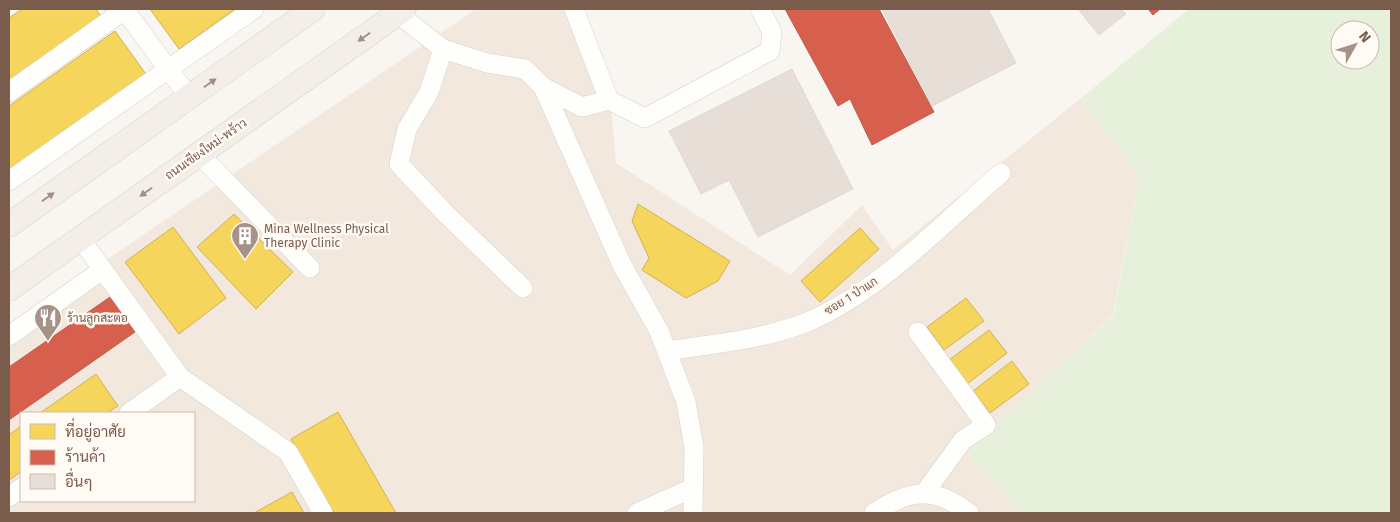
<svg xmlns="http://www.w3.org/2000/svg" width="1400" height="522" font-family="'Fira Sans',Sarabun,sans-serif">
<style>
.residential{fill:#f2e8de;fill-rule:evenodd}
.green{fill:#e7f0db;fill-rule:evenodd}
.homes{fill:#f6d55c;stroke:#d1b158}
.shops{fill:#d6604d;stroke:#ba5f4d}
.building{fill:#e6ded7;stroke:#e2d8d2}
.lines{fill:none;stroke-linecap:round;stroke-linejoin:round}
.minor-casing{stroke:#d7d1cb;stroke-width:20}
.major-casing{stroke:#dad1cc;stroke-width:25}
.minor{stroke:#fefefd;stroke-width:19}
.major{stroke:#f3eee8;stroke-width:24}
.oneway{fill:#a48f83}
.labels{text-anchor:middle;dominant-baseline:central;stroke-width:5;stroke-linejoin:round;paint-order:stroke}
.street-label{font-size:12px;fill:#7a5c4d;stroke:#fffaf3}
.poi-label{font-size:12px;fill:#7a5c4d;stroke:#fffaf3;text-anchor:start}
</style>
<rect width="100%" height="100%" fill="#f9f5f0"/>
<!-- residential -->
<path class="residential" d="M 476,9 L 568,9 L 611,110 L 616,163 L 790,275 L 862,205 L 893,250 L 1080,99 L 1139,176 L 1113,314 L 967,455 L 1024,513 L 9,513 L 9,326 ZM 21,413 L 194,413 L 194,501 L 21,501 Z"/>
<!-- green -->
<path class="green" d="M 1189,9 L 1391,9 L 1391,513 L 1024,513 L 967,455 L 1114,314 L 1139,176 L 1080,99 ZM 1340,30 L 1370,30 L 1370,60 L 1340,60 Z"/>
<!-- homes -->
<path class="homes" d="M 22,9 L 96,9 L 102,18 L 9,82 L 9,18 Z
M 150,9 L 235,9 L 179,49 Z
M 115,31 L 148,77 L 9,175 L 9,106 Z
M 638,204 L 730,261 L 718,281 L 686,298 L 642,270 L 649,258 L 632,221 Z
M 234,214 L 293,272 L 256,309 L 197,247 Z
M 173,227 L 226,298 L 179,334 L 125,262 Z
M 860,228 L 879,249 L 820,302 L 801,281 Z
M 966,298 L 984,321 L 944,350 L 927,327 Z
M 989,330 L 1007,353 L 967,384 L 949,360 Z
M 1012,361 L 1029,384 L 990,413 L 973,391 Z
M 96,374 L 118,406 L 107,413 L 40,413 Z
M 338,412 L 396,513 L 334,513 L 291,439 Z
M 21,426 L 21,472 L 9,480 L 9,435 Z
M 292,492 L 304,513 L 254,513 Z"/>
<!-- shops -->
<path class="shops" d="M 785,9 L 879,9 L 934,112 L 872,145 L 850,99 L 838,106 Z
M 1148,9 L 1160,9 L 1153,15 Z
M 110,297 L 135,332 L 9,420 L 9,367 Z"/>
<!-- building -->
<path class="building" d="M 882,9 L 988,9 L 1016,63 L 932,106 Z
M 1078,9 L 1121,9 L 1126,14 L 1099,35 Z
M 792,69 L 853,189 L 758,237 L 729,180 L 701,194 L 669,131 Z"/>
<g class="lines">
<defs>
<path id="minor" d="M 124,9 L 189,97
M 574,9 L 609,100
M 397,13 L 443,49 L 487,63 L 525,69 L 543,87 L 622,265 L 659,331 L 686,402 L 694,448 L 693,513
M 443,49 L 429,92 L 407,129 L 399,164 L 446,214 L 523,288
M 543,87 L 582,107 L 609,100 L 645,118 L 770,51 L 772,32 L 760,9
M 9,92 L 126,9
M 199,154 L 310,268
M 9,181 L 254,9
M 80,238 L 180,377 L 288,452 L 323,513
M 918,332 L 986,425 L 963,440 L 925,492
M 9,336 L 102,270
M 667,351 C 713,344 760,340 805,323 C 877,294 942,224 1001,173
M 129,413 L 180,377
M 9,497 L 21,488
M 637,513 L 693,488
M 874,513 C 910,489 934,486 969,513"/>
<path id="major" d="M 9,225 L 313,9
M 9,289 L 404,9"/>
</defs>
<!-- minor casing -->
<use href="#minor" class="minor-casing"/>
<!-- major casing -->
<use href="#major" class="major-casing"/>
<!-- minor -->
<use href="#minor" class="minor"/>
<!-- major -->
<use href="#major" class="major"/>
</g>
<!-- one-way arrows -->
<defs><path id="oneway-solid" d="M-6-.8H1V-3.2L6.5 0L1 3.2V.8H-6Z" transform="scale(1.25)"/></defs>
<g class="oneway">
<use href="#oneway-solid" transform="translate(364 37) rotate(145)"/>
<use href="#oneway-solid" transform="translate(210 83) rotate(-35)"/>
<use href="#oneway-solid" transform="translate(146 192) rotate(145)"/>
<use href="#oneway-solid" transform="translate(48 197) rotate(-35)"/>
</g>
<!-- icons -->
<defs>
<symbol id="building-pin" viewBox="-11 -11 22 30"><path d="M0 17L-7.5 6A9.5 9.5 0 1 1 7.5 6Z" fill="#a69286" stroke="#fffaf3"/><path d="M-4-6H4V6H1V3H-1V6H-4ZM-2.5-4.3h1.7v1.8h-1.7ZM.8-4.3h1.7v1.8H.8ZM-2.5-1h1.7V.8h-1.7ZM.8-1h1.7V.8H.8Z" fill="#fff"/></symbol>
<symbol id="restaurant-pin" viewBox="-11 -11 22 30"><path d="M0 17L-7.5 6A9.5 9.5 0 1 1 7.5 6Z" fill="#a69286" stroke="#fffaf3"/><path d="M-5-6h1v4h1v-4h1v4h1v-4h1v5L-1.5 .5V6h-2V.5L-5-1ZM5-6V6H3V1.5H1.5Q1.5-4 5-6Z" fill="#fff"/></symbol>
</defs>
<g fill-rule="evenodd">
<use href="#building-pin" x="229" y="220" width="32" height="43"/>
<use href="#restaurant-pin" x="32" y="302" width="32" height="43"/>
</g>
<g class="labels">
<!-- street labels -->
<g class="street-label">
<text transform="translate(206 149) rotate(-35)">ถนนเชียงใหม่-พร้าว</text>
<text transform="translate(851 296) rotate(-32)">ซอย 1 ป่าแก</text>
</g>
<!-- poi labels -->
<g class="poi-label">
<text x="264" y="229">Mina Wellness Physical<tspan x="264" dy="14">Therapy Clinic</tspan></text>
<text x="67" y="318">ร้านลูกสะตอ</text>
</g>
</g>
<!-- border -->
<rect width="1400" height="522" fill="none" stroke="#7a5c4d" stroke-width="20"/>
<!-- legend -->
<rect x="20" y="412" width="175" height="90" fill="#fffaf3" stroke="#cabbb1"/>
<rect x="30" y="424" width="25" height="15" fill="#f6d55c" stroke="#cabbb1"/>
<text x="65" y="437" font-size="15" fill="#7a5c4d">ที่อยู่อาศัย</text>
<rect x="30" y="450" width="25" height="15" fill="#d6604d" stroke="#cabbb1"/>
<text x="65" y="462" font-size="15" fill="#7a5c4d">ร้านค้า</text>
<rect x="30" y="474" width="25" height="15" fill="#e6ded7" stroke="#cabbb1"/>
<text x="65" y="487" font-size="15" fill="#7a5c4d">อื่นๆ</text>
<!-- north arrow -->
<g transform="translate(1355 45) rotate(51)"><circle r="24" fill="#fffaf3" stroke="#cabbb1"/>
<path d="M0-4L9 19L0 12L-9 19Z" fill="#a69286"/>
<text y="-8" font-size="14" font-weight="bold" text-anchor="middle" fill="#7a5c4d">N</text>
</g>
</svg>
